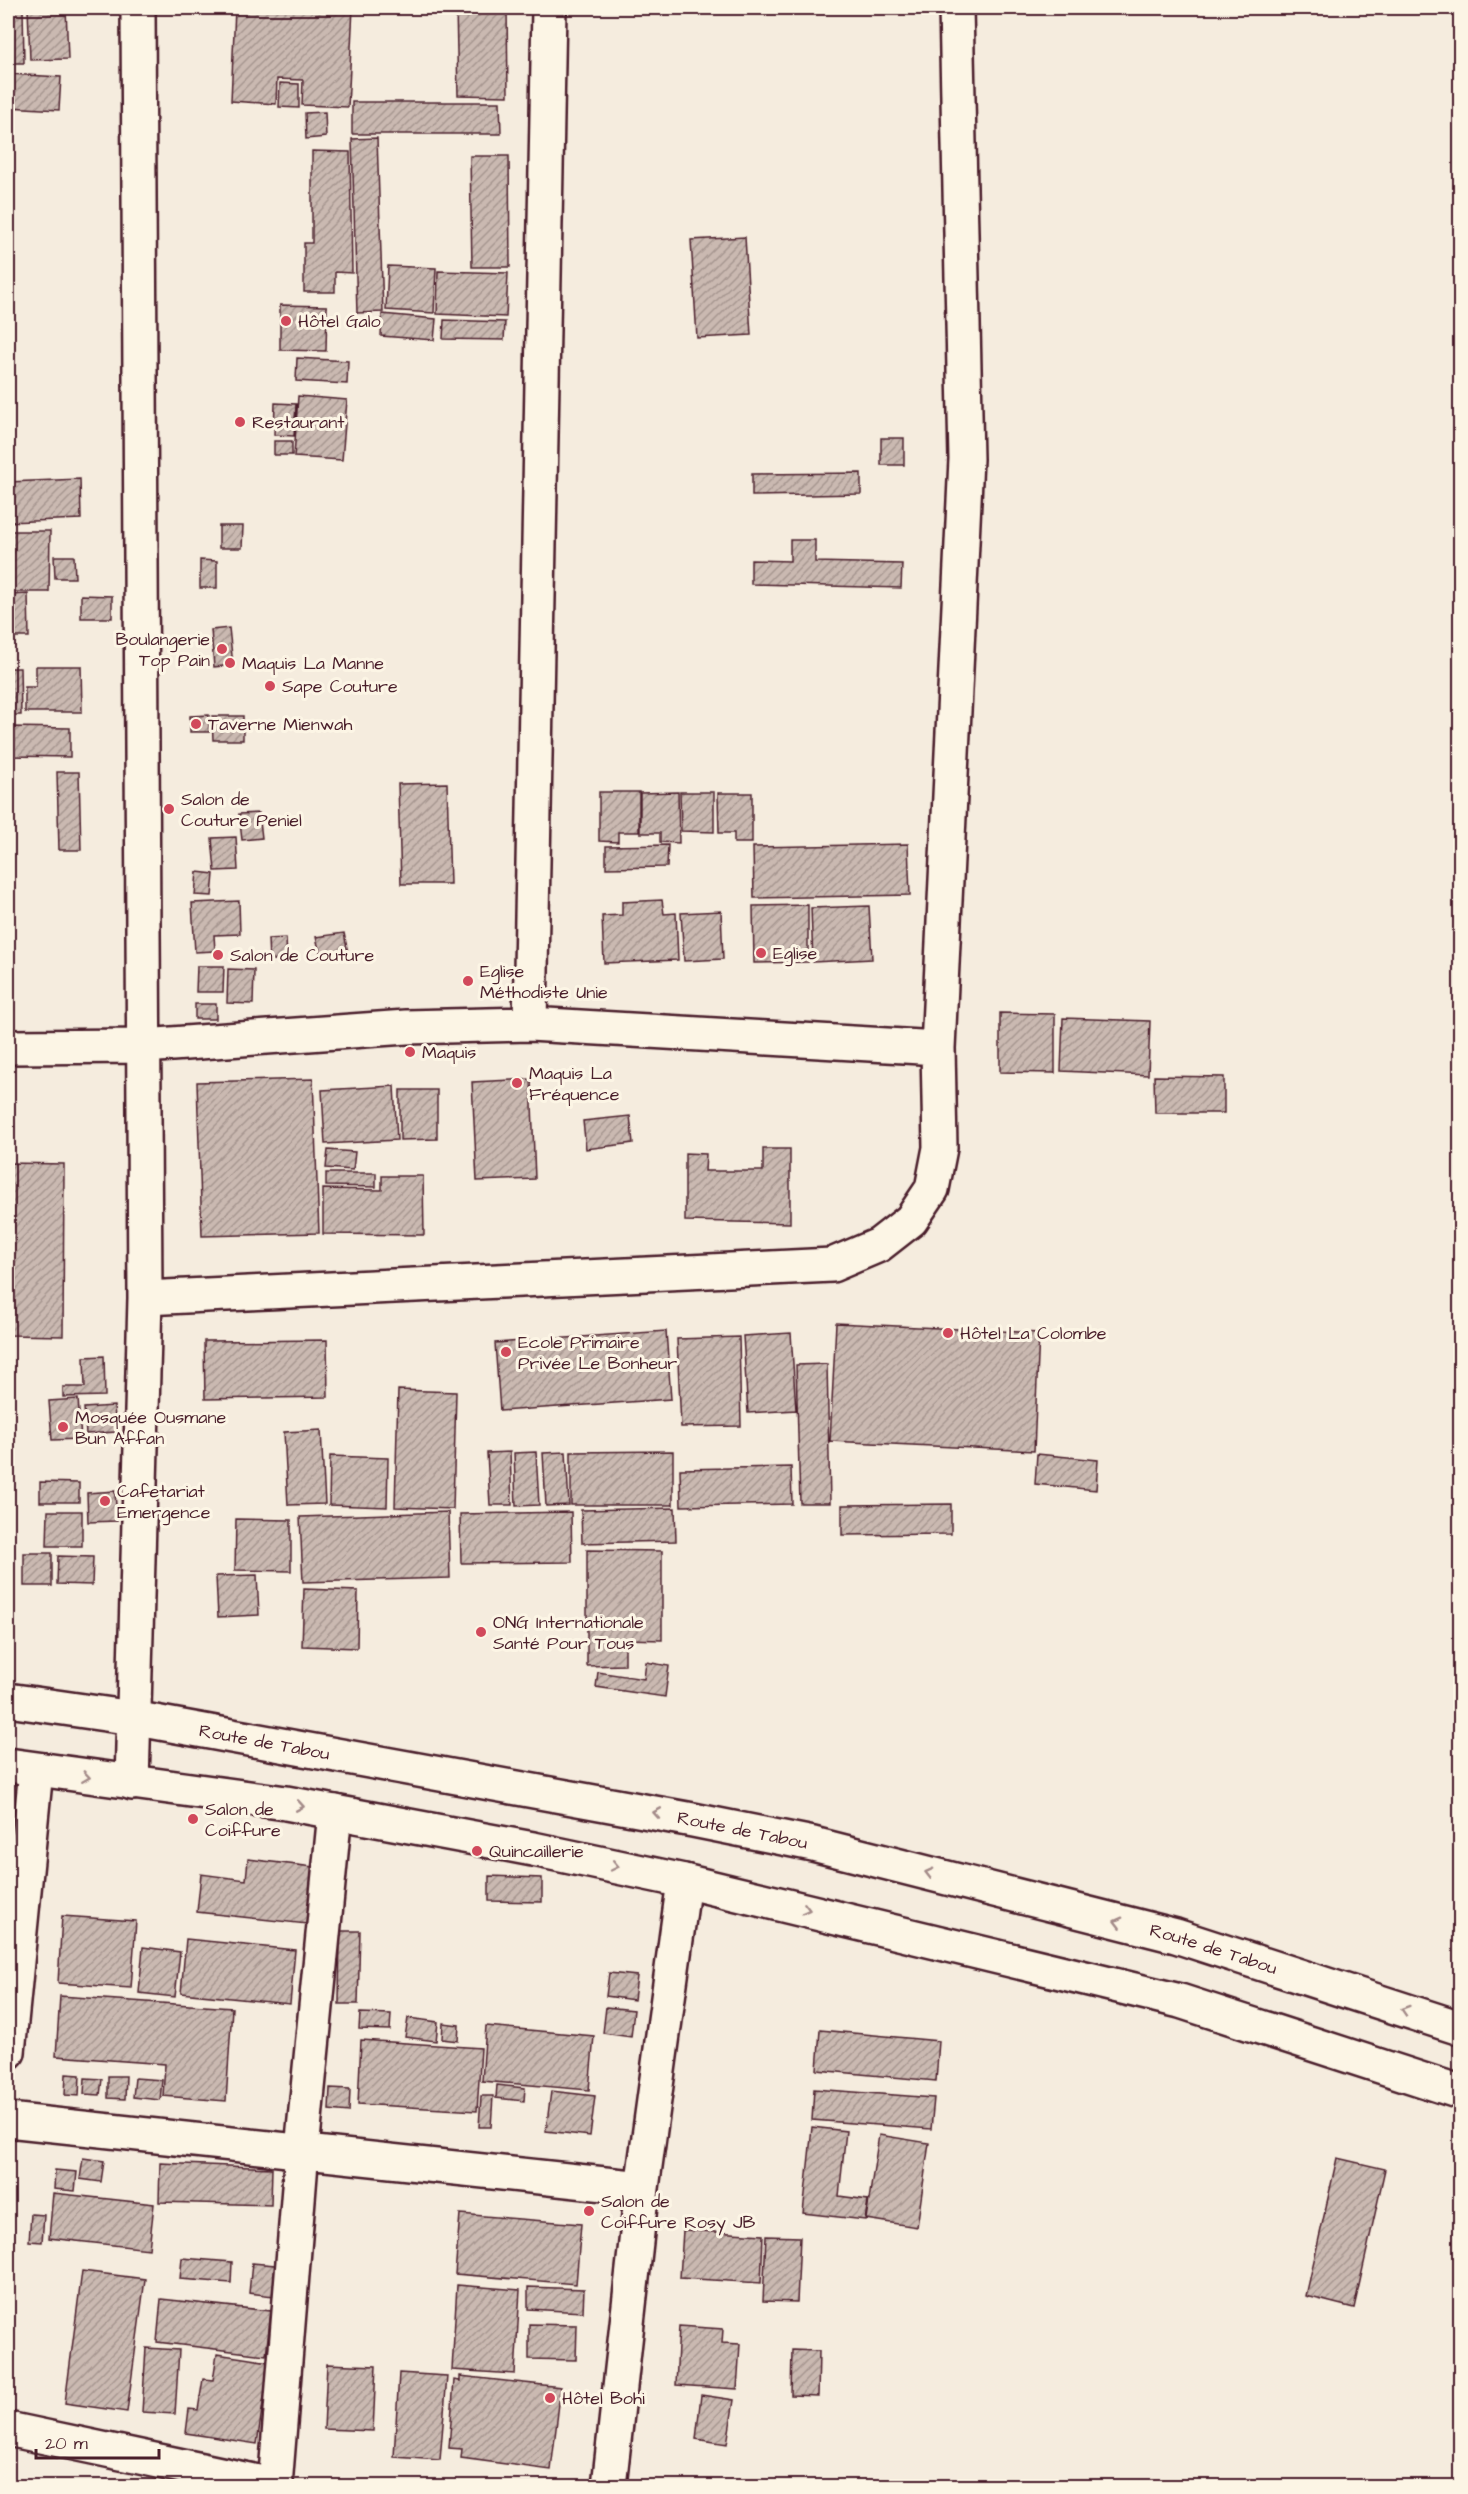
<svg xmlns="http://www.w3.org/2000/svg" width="1468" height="2494" font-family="'Architects Daughter',sans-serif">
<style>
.building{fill:url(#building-hatch);stroke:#4a1f2b;stroke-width:1.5}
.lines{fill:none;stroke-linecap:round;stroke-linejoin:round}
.minor-casing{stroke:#4a1f2b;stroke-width:38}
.primary-casing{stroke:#4a1f2b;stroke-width:38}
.minor{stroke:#fcf5e5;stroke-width:33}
.primary{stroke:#fcf5e5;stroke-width:33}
.oneway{stroke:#a38a88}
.poi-dot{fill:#d1495b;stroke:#fcf5e5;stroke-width:2}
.labels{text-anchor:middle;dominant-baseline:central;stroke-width:6;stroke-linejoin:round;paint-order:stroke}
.poi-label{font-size:18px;fill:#4a1f2b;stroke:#fcf5e5;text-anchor:start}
.street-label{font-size:18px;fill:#4a1f2b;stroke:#fcf5e5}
</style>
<defs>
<pattern id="building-hatch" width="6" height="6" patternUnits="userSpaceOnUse" patternTransform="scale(1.5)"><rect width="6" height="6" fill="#cab9b1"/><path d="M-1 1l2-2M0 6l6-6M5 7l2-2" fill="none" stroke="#a69690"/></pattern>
</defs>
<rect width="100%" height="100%" fill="#f5ecde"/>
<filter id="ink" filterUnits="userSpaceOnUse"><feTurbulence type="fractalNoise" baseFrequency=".0167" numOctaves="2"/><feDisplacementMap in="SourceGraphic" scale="12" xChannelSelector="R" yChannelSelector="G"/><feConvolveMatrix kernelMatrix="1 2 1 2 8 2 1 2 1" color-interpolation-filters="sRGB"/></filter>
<g filter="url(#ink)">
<!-- building -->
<path class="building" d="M 8,8 L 23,8 L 24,63 L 8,63 Z
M 28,8 L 66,8 L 68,59 L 30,60 Z
M 235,8 L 353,8 L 348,107 L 302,105 L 303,80 L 277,79 L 276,104 L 231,101 Z
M 456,8 L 507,8 L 508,96 L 458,95 Z
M 8,74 L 61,77 L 59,110 L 8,107 Z
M 280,83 L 299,84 L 299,108 L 279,107 Z
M 352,102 L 500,102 L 501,134 L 352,134 Z
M 325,112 L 326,137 L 306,139 L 305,113 Z
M 377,138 L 383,312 L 357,313 L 352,139 Z
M 312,151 L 350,152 L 352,273 L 335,272 L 335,292 L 304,292 L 304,243 L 312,243 Z
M 470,156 L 509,156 L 510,267 L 472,267 Z
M 745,237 L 751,335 L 697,338 L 691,240 Z
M 388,266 L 436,268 L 434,313 L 386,310 Z
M 438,271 L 508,273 L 506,317 L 437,314 Z
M 280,305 L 327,306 L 326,351 L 280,350 Z
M 382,314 L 436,319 L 434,340 L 381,336 Z
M 444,320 L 505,322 L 504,340 L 443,339 Z
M 297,358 L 348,361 L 347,384 L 296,381 Z
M 298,396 L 347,400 L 342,460 L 294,457 Z
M 275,403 L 296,404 L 294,436 L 274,435 Z
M 881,438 L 904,438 L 904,465 L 881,465 Z
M 274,441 L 292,441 L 292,455 L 274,455 Z
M 861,473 L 861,494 L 752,496 L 752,474 Z
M 80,479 L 81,519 L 8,522 L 8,482 Z
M 219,526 L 243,526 L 242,548 L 219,548 Z
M 8,531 L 50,531 L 49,592 L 8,592 Z
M 790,540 L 815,540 L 815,562 L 902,564 L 901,588 L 751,584 L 751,560 L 790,561 Z
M 54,556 L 74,556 L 75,578 L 55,578 Z
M 200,560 L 217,561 L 217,588 L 200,588 Z
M 28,594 L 29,637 L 8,637 L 8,595 Z
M 81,595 L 112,596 L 112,618 L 81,618 Z
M 229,628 L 233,665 L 214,667 L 211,630 Z
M 36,666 L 81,666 L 82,712 L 25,712 L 25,687 L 36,687 Z
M 8,668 L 20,668 L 21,715 L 8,715 Z
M 209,715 L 209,732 L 190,732 L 190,716 Z
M 212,716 L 243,716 L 243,740 L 213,740 Z
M 8,727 L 70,728 L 70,757 L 8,756 Z
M 57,772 L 79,772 L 81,850 L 59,850 Z
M 447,783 L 450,884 L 401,884 L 398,784 Z
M 599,792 L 639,792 L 639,832 L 618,832 L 618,842 L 599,841 Z
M 678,792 L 679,843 L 660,842 L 660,833 L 640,833 L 640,793 Z
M 680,792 L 714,792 L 714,832 L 681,831 Z
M 718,793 L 752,793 L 752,843 L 734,843 L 734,833 L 719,833 Z
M 259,813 L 262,838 L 242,840 L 239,814 Z
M 236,837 L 238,870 L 215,871 L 212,838 Z
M 908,844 L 910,895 L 754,898 L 753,847 Z
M 668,845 L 667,867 L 606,868 L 606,846 Z
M 197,872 L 214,874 L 212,896 L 195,895 Z
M 662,900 L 664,914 L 676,913 L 678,960 L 604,963 L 602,916 L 622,915 L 622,902 Z
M 239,901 L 240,934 L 214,935 L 215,951 L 195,952 L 192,903 Z
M 808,905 L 808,962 L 754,963 L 753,906 Z
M 869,906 L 872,959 L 813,962 L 811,908 Z
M 721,911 L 723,959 L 684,961 L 681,913 Z
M 344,933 L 348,953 L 321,958 L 316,937 Z
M 286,938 L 287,960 L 269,960 L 268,939 Z
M 197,966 L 224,966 L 223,992 L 196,992 Z
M 228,969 L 254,970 L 253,1004 L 227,1003 Z
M 195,1004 L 216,1004 L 216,1019 L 195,1019 Z
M 1000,1013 L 1055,1014 L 1055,1073 L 1000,1072 Z
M 1063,1018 L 1150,1021 L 1148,1075 L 1061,1071 Z
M 1154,1076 L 1224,1077 L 1224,1113 L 1155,1113 Z
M 313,1079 L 319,1233 L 202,1236 L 197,1082 Z
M 531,1079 L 535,1179 L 477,1181 L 472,1082 Z
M 394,1086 L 397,1140 L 325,1144 L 322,1090 Z
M 400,1090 L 437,1090 L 437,1139 L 400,1140 Z
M 630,1116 L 633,1143 L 586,1149 L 583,1121 Z
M 763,1149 L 790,1149 L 790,1223 L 685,1221 L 685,1153 L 706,1154 L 705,1171 L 763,1171 Z
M 328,1150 L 355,1152 L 353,1170 L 326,1168 Z
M 8,1163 L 64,1164 L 63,1336 L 8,1335 Z
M 326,1173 L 376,1173 L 376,1187 L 326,1186 Z
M 382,1176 L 423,1176 L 424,1235 L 323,1234 L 323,1189 L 382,1190 Z
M 836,1323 L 1039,1333 L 1034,1451 L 830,1441 Z
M 666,1331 L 671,1399 L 500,1411 L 495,1343 Z
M 791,1333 L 796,1410 L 748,1413 L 743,1336 Z
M 739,1337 L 741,1426 L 681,1427 L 677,1339 Z
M 327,1340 L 328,1397 L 205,1399 L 204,1341 Z
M 104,1356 L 105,1396 L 63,1397 L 63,1387 L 85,1387 L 84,1357 Z
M 827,1364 L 830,1503 L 800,1503 L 796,1365 Z
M 398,1390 L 456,1392 L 453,1509 L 395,1507 Z
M 78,1399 L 81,1439 L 52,1440 L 49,1401 Z
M 114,1406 L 116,1432 L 86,1434 L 84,1408 Z
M 321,1430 L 325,1504 L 288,1505 L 284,1432 Z
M 673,1451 L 673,1505 L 571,1505 L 571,1452 Z
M 510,1452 L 512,1505 L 490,1505 L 487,1453 Z
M 536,1452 L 539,1505 L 516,1506 L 514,1453 Z
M 566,1452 L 569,1505 L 546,1506 L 543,1453 Z
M 1037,1454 L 1098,1460 L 1096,1490 L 1035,1484 Z
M 330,1456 L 388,1458 L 387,1507 L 329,1505 Z
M 791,1467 L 792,1504 L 681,1506 L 680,1469 Z
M 40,1482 L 79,1483 L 79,1502 L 40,1502 Z
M 115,1491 L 117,1521 L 88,1522 L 87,1493 Z
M 951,1504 L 951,1534 L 842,1535 L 842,1505 Z
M 675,1508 L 676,1541 L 582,1543 L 581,1510 Z
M 48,1511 L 82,1511 L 82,1546 L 47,1546 Z
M 448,1512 L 450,1578 L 303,1582 L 300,1517 Z
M 571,1512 L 572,1562 L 461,1563 L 460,1514 Z
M 236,1519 L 291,1520 L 291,1571 L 235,1570 Z
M 587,1550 L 662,1551 L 662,1640 L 625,1639 L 625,1665 L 587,1666 Z
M 24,1553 L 52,1553 L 52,1586 L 24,1586 Z
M 58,1556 L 93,1557 L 92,1585 L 57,1584 Z
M 257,1575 L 259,1615 L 218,1617 L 216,1576 Z
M 304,1589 L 358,1591 L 357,1648 L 302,1646 Z
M 646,1662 L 669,1666 L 665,1697 L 596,1687 L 598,1672 L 644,1679 Z
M 248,1859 L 313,1867 L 307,1924 L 197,1912 L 201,1874 L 246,1880 Z
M 489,1876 L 542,1878 L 542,1902 L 489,1901 Z
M 62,1916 L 136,1921 L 131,1988 L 58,1983 Z
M 340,1931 L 360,1931 L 358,2004 L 339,2004 Z
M 186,1939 L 295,1950 L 290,2004 L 181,1993 Z
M 143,1947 L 180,1952 L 175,1997 L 139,1993 Z
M 609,1973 L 637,1976 L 634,2000 L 606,1996 Z
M 60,1996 L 232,2008 L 226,2101 L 163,2096 L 165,2064 L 56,2056 Z
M 606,2007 L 634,2010 L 631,2037 L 603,2033 Z
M 360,2013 L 391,2014 L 390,2030 L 359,2029 Z
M 408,2018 L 438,2022 L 436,2041 L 405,2037 Z
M 443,2023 L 459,2025 L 458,2041 L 442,2039 Z
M 486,2026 L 594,2036 L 589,2090 L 482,2081 Z
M 820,2030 L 939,2041 L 936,2081 L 817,2070 Z
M 361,2040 L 481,2048 L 477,2111 L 358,2104 Z
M 66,2074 L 80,2075 L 79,2096 L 65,2095 Z
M 108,2076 L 126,2076 L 125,2099 L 108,2098 Z
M 85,2078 L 102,2079 L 100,2095 L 84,2094 Z
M 135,2078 L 162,2080 L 160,2100 L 133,2097 Z
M 497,2085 L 525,2088 L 524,2101 L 496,2098 Z
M 330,2088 L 350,2089 L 349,2112 L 329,2110 Z
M 814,2089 L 934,2098 L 931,2129 L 812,2120 Z
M 551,2091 L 595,2096 L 590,2136 L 546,2131 Z
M 481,2096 L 493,2096 L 491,2127 L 479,2127 Z
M 812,2127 L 846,2131 L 839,2196 L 868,2200 L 865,2220 L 803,2213 Z
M 879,2135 L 929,2143 L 917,2227 L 866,2219 Z
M 83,2158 L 104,2161 L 101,2182 L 80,2179 Z
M 1337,2158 L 1385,2169 L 1354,2308 L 1306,2296 Z
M 160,2163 L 272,2168 L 271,2205 L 159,2202 Z
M 55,2170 L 77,2172 L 75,2191 L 54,2189 Z
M 53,2193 L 154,2204 L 149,2249 L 49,2238 Z
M 31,2214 L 44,2215 L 42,2242 L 29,2241 Z
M 460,2214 L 581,2224 L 576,2284 L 455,2274 Z
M 683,2230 L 763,2235 L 761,2283 L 680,2278 Z
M 766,2236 L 800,2237 L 797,2302 L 763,2301 Z
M 182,2258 L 232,2262 L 231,2283 L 180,2279 Z
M 252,2263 L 275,2265 L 273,2296 L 249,2293 Z
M 82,2271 L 145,2279 L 127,2412 L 65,2403 Z
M 457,2285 L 520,2290 L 515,2374 L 452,2370 Z
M 528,2287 L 584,2289 L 583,2312 L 528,2309 Z
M 161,2299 L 271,2311 L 266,2355 L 157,2342 Z
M 529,2324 L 577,2325 L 576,2360 L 529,2359 Z
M 679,2326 L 723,2329 L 722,2343 L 740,2344 L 737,2389 L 676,2385 Z
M 146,2348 L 179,2350 L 175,2414 L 142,2412 Z
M 792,2350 L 819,2351 L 818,2396 L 791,2395 Z
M 217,2354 L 269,2362 L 257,2444 L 186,2433 L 189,2409 L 198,2410 L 203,2379 L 213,2380 Z
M 327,2364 L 376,2366 L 373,2431 L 324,2429 Z
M 399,2373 L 447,2376 L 440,2460 L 394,2457 Z
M 460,2376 L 561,2387 L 551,2470 L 461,2458 L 462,2449 L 449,2448 L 454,2380 L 460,2381 Z
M 701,2395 L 734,2400 L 727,2444 L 696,2439 Z"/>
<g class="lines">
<defs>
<path id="minor" d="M 530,1024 L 549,8
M 8,1047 L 144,1046 L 406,1027 L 530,1024 L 938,1048
M 145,1298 L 832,1265 L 879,1245 L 911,1220 L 932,1189 L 940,1148 L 938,1048 L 966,459 L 956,8
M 132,1783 L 145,1298 L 138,8
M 8,2052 L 36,1770
M 8,2120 L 642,2188
M 8,2429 L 277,2486
M 275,2486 L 302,2150 L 335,1812
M 609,2486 L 642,2188 L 684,1881"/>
<g id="primary">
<path id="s1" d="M 8,1700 L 133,1718 L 693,1820 L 813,1844 L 1176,1936 L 1460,2028"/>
<path d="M 8,1765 L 286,1803 L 533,1849 L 684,1881 L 1180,2001 L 1460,2092"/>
</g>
</defs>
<!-- minor casing -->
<use href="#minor" class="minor-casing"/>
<!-- primary casing -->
<use href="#primary" class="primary-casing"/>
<!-- minor -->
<use href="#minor" class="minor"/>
<!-- primary -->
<use href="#primary" class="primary"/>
</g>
<!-- one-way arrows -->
<defs><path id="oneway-chevron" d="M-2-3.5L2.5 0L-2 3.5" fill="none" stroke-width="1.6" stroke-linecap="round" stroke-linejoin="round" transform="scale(1.5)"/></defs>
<g class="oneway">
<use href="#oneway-chevron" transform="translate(86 1777) rotate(8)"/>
<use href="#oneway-chevron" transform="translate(300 1806) rotate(10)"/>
<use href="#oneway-chevron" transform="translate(657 1813) rotate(-170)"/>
<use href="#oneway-chevron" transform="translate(615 1866) rotate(12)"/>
<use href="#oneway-chevron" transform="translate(929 1873) rotate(-166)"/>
<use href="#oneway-chevron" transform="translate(806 1909) rotate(14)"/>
<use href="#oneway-chevron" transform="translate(1118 1922) rotate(-166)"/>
<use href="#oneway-chevron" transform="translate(1405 2010) rotate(-162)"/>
</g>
</g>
<!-- markers -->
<g class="poi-dot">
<circle cx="286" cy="321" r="6"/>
<circle cx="240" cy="422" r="6"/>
<circle cx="222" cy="649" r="6"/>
<circle cx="230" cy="663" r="6"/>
<circle cx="270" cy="686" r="6"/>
<circle cx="196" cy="724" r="6"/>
<circle cx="169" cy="809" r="6"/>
<circle cx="761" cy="953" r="6"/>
<circle cx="218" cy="955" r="6"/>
<circle cx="468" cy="981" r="6"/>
<circle cx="410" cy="1052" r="6"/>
<circle cx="517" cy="1083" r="6"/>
<circle cx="948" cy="1333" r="6"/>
<circle cx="506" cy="1352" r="6"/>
<circle cx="63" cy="1427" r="6"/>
<circle cx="105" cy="1501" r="6"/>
<circle cx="481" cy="1632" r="6"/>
<circle cx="193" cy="1819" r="6"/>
<circle cx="477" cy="1851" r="6"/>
<circle cx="589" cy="2211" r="6"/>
<circle cx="550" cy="2398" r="6"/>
</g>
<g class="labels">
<!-- poi labels -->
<g class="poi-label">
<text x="298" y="321">Hôtel Galo</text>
<text x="252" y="422">Restaurant</text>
<text x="210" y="639" text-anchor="end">Boulangerie<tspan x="210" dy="21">Top Pain</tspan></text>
<text x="242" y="663">Maquis La Manne</text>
<text x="282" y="686">Sape Couture</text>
<text x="208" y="724">Taverne Mienwah</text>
<text x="181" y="799">Salon de<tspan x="181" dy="21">Couture Peniel</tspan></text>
<text x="773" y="953">Eglise</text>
<text x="230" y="955">Salon de Couture</text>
<text x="480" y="971">Eglise<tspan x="480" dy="21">Méthodiste Unie</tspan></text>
<text x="422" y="1052">Maquis</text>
<text x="529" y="1073">Maquis La<tspan x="529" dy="21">Fréquence</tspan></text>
<text x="960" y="1333">Hôtel La Colombe</text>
<text x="518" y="1342">Ecole Primaire<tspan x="518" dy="21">Privée Le Bonheur</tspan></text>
<text x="75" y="1417">Mosquée Ousmane<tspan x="75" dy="21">Bun Affan</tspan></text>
<text x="117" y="1491">Cafetariat<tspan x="117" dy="21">Emergence</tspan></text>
<text x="493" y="1622">ONG Internationale<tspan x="493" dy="21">Santé Pour Tous</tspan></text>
<text x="205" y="1809">Salon de<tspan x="205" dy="21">Coiffure</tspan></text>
<text x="489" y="1851">Quincaillerie</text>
<text x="601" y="2201">Salon de<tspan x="601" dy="21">Coiffure Rosy JB</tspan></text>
<text x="562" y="2398">Hôtel Bohi</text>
</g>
<!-- street labels -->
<g class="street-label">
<text stroke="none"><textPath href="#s1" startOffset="260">Route de Tabou</textPath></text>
<text stroke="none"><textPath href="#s1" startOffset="746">Route de Tabou</textPath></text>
<text stroke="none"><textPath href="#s1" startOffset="1232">Route de Tabou</textPath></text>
</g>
</g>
<!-- margin -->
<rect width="1468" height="2494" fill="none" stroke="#fcf5e5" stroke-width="30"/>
<rect x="15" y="15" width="1438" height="2464" fill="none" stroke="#4a1f2b" stroke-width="2" filter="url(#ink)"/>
<!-- scale -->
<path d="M36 2449v9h123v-9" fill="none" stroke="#4a1f2b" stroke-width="3"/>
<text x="45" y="2449" font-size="18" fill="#4a1f2b" stroke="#fcf5e5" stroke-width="4.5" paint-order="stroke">20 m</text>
</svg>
